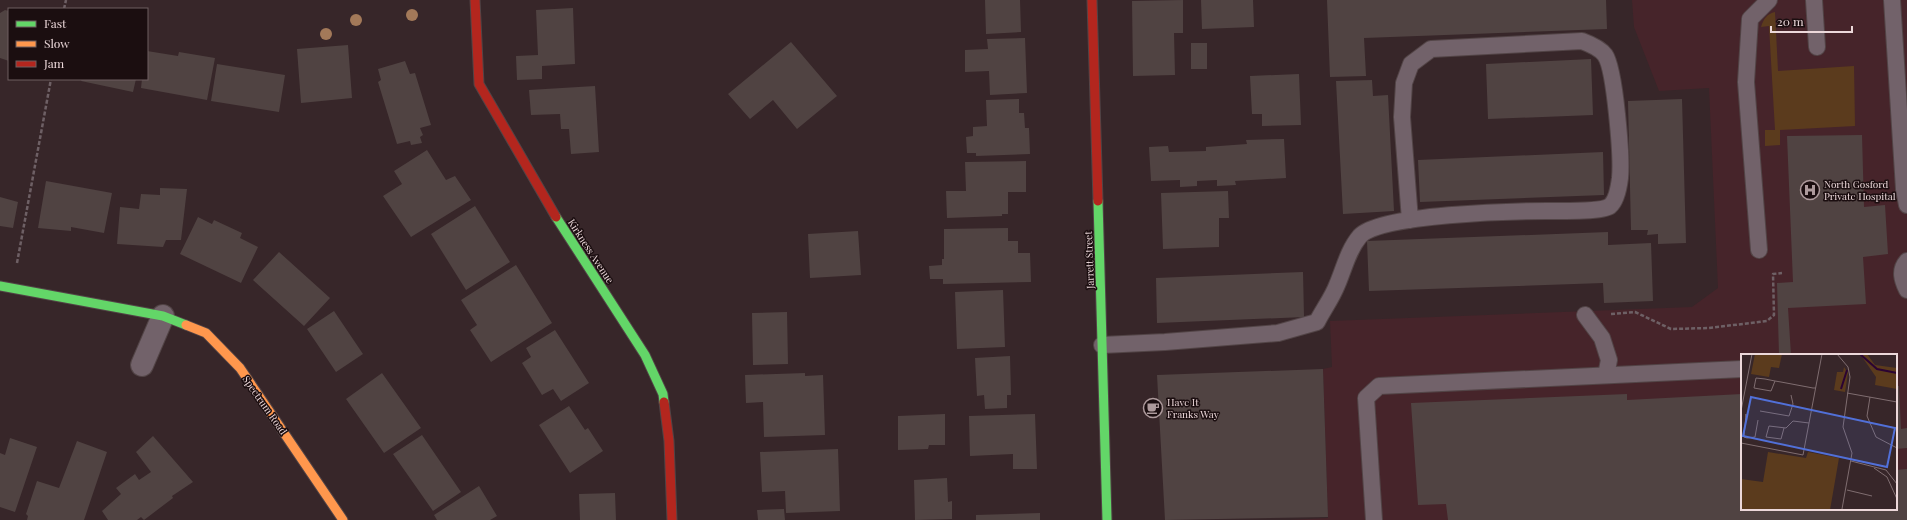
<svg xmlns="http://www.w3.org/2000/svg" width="1907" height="520" font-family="'Playfair Display',serif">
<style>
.built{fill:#46242a;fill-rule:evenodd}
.green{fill:#5b3b1d}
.building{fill:#504342}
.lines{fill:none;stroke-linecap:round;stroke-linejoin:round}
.lane-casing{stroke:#524446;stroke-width:18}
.street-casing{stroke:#524446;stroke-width:24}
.fast-casing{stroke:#524446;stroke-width:11}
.slow-casing{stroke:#524446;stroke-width:11}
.jam-casing{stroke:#524446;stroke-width:11}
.path{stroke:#6e6065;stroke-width:2.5;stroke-dasharray:4 2;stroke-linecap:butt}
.lane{stroke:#72626a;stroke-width:16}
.street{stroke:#72626a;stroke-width:22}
.fast{stroke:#63d668;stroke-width:9}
.slow{stroke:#ff974d;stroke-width:9}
.jam{stroke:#b3261e;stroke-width:9}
.tree{fill:#a37959}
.labels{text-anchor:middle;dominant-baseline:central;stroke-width:3;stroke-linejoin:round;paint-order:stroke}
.poi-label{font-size:10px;fill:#ecd8da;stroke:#1b0e10;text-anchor:start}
.street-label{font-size:10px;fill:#ecd8da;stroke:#1b0e10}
.inset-river{fill:none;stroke:#2b0333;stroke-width:2}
.inset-road{fill:none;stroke:#7f6d70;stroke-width:1}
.view{fill:#5170d8;fill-opacity:0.15;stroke:#5170d8;stroke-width:2}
.inset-edge{fill:none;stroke:#ecd8da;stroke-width:2}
</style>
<rect width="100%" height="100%" fill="#372629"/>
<!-- built -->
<path class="built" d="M 1632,0 L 1907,0 L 1907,520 L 1289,520 L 1328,518 L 1323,369 L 1332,367 L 1330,321 L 1692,307 L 1718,288 L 1709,88 L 1659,91 L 1634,27 ZM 1742,355 L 1896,355 L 1896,509 L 1742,509 Z"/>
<!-- green -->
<path class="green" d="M 1775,12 L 1778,71 L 1854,66 L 1855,126 L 1780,130 L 1780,145 L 1765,146 L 1765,130 L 1775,130 L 1769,26 L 1761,27 C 1764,18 1767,14 1775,12 Z"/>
<!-- building -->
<path class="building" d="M 985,0 L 1020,0 L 1021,32 L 986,34 Z
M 1183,0 L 1183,33 L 1174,33 L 1175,75 L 1133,76 L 1132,1 Z
M 1201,0 L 1253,0 L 1254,27 L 1202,29 Z
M 1327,0 L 1606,0 L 1607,29 L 1364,38 L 1366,76 L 1330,77 Z
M 573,8 L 575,64 L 542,66 L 542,79 L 517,80 L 516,56 L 538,55 L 536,10 Z
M 5,10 L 9,11 L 9,61 L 0,58 L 0,13 Z
M 1025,38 L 1027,93 L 990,95 L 989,71 L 965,72 L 965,50 L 988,49 L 987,39 Z
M 791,42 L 837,96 L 797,129 L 773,100 L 750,119 L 728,94 Z
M 1191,43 L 1207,43 L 1207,69 L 1191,69 Z
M 348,45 L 352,98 L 301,103 L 297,49 Z
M 147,51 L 178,56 L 179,52 L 215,58 L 207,100 L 141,88 L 142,79 L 147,79 Z
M 1591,59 L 1593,115 L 1488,119 L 1486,64 Z
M 405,61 L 410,74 L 415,73 L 431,125 L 420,128 L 423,135 L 420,137 L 422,143 L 411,145 L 410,141 L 397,144 L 378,82 L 381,80 L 378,69 Z
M 217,64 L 285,75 L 279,112 L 211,101 Z
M 1299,74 L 1301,125 L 1262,126 L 1262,114 L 1252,114 L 1250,76 Z
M 82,79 L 136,79 L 133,92 L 81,81 Z
M 1372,80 L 1373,96 L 1388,95 L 1394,211 L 1343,214 L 1336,81 Z
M 595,86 L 599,152 L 571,154 L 569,129 L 561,129 L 560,114 L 531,115 L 529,90 Z
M 1019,99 L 1019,113 L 1024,113 L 1025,128 L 1029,128 L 1030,154 L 976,156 L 976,153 L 967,153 L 966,137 L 973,136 L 973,127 L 987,126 L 986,100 Z
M 1682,99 L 1686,243 L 1658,244 L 1658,234 L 1647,235 L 1648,230 L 1631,230 L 1628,101 Z
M 1862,135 L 1864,207 L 1885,205 L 1888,254 L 1863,257 L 1866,304 L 1788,308 L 1791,355 L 1779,355 L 1777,283 L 1793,282 L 1787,136 Z
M 1284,139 L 1286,178 L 1235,181 L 1236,185 L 1217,186 L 1217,180 L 1197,181 L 1197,186 L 1180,187 L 1180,180 L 1151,181 L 1149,147 L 1168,146 L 1169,152 L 1206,151 L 1206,147 L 1247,144 L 1246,140 Z
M 427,150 L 446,180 L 455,176 L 471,200 L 411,237 L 383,196 L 402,184 L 394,171 Z
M 1603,152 L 1604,195 L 1420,202 L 1418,160 Z
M 1026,161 L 1026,192 L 1008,192 L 1008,214 L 1002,214 L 1002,216 L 947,218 L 946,191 L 966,191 L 965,162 Z
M 46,181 L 112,193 L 104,233 L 71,227 L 71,231 L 38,228 Z
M 160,188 L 187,189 L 181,240 L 166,240 L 163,247 L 117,244 L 120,207 L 139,209 L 141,194 L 160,195 Z
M 1228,191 L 1229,218 L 1219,218 L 1219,247 L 1163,249 L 1161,193 Z
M 0,197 L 18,202 L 13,228 L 0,226 Z
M 475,206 L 510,262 L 466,290 L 431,234 Z
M 198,217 L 212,224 L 214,220 L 242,233 L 240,238 L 258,247 L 241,283 L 180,254 Z
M 1008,228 L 1008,241 L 1018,241 L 1018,253 L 1030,253 L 1031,282 L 943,284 L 943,279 L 930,279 L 929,266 L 942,265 L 942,259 L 944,259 L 944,229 Z
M 858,231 L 861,275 L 810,278 L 808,234 Z
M 1608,232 L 1608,245 L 1651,243 L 1653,301 L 1604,303 L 1603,283 L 1369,291 L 1367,241 Z
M 279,252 L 330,298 L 304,326 L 253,280 Z
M 516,265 L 552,323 L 491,362 L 470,330 L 477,325 L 461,300 Z
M 1303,272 L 1304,317 L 1157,323 L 1156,278 Z
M 1003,290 L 1005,347 L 957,349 L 955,292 Z
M 334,311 L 363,354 L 336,372 L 307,329 Z
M 787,312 L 788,364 L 753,365 L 752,313 Z
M 555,330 L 589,383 L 561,401 L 553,389 L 542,395 L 522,363 L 531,357 L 526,348 Z
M 1010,356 L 1011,395 L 1007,395 L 1007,408 L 985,409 L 984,395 L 977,396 L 975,358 Z
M 1323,369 L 1328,517 L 1165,520 L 1157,375 Z
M 382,373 L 421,428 L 384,453 L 346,399 Z
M 805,373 L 805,376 L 823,375 L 825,435 L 764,437 L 763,402 L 746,403 L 745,375 Z
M 1896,386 L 1899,386 L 1901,429 L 1907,428 L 1907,448 L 1896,449 Z
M 1627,394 L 1627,400 L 1742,394 L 1742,509 L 1896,509 L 1896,470 L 1907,469 L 1907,520 L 1448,520 L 1446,504 L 1418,505 L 1411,403 Z
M 569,406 L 585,430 L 588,428 L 603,451 L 570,473 L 539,425 Z
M 945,414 L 945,445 L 929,445 L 928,449 L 898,450 L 898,416 Z
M 1035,414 L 1037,469 L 1013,469 L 1013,454 L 970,456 L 969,416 Z
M 422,435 L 461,492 L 433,511 L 393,454 Z
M 153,436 L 193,482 L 172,496 L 173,498 L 144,520 L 141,517 L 137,520 L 108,520 L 102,511 L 121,494 L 116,488 L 135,474 L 139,480 L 151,472 L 136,452 Z
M 10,438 L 37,447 L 15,512 L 0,507 L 0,453 L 5,455 Z
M 77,441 L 107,452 L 84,520 L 27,520 L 28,516 L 26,514 L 37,481 L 59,488 Z
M 838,449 L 840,511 L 786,513 L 785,491 L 762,492 L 760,452 Z
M 947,478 L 948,502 L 952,501 L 952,519 L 915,520 L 914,480 Z
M 479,486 L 497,516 L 490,520 L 437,520 L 434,515 Z
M 615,493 L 616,520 L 580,520 L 579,494 Z
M 784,509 L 785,520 L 758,520 L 757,510 Z
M 1040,513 L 1040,520 L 976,520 L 976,515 Z"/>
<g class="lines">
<defs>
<path id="lane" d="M 1814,0 L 1817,47
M 1892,0 L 1904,189 L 1907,205
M 1759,250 L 1746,82 L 1750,19 L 1769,0
M 1907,261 C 1899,270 1902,280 1907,290
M 1585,315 L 1602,338 L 1609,360 L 1606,375
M 1102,345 L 1165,342 L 1278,333 L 1317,322 C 1323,310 1332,298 1337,285 C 1344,269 1348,250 1360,236 C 1381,214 1513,211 1547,211 C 1559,211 1602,212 1610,206 C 1617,200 1619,186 1620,178 C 1622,158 1615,69 1605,55 C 1600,48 1590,44 1582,41 L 1431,49 L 1411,64 L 1404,83 L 1402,117 L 1410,220
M 1374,520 L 1366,398 L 1379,386 L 1742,369"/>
<path id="street" d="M 142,365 L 163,316"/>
<path id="fast" d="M 1098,201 L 1107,520
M 556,217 L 645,355 L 663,394 L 664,402
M 0,286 L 163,316 L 186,325"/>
<path id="slow" d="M 186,325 L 206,333 L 240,368 L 343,520"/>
<path id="jam" d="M 475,0 L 479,84 L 556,217
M 1092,0 L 1098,201
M 664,402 L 669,441 L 672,520"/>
</defs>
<!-- lane casing -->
<use href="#lane" class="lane-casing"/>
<!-- street casing -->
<use href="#street" class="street-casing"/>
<!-- fast casing -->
<use href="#fast" class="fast-casing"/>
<!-- slow casing -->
<use href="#slow" class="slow-casing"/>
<!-- jam casing -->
<use href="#jam" class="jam-casing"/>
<!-- path -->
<path class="path" d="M 64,9 L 66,0
M 17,263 L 51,79
M 1611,314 L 1635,312 L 1671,329 L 1709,328 L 1767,321 L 1774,315 L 1773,274 L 1782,273"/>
<!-- lane -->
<use href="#lane" class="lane"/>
<!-- street -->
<use href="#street" class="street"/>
<!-- fast -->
<use href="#fast" class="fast"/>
<!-- slow -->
<use href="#slow" class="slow"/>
<!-- jam -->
<use href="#jam" class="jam"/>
</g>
<!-- trees -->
<g class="tree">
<circle cx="412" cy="15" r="6"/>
<circle cx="356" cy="20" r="6"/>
<circle cx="326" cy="34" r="6"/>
</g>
<!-- icons -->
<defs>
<symbol id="hospital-ring" viewBox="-11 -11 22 22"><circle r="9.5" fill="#1b0e10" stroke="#ad9a9c" stroke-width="1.5"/><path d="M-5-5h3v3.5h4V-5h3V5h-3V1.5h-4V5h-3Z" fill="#ad9a9c"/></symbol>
<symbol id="cafe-ring" viewBox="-11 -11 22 22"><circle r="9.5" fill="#1b0e10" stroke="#ad9a9c" stroke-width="1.5"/><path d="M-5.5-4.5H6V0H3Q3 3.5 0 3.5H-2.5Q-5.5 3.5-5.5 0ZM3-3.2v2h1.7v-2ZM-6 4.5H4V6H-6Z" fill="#ad9a9c"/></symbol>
</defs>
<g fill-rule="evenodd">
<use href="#hospital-ring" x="1799" y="179" width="22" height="22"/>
<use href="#cafe-ring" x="1142" y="397" width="22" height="22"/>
</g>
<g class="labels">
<!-- poi labels -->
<g class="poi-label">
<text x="1824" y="184">North Gosford<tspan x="1824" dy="12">Private Hospital</tspan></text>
<text x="1167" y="402">Have It<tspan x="1167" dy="12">Franks Way</tspan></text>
</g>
<!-- street labels -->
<g class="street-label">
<text transform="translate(591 251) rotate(57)">Kirkness Avenue</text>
<text transform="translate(1089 260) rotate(-92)">Jarrett Street</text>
<text transform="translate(265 405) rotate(55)">Spectrum Road</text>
</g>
</g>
<!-- overview -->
<g transform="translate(1741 354)">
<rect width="156" height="156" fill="#372629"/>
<path d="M 14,0 L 41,0 L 38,14 L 30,13 L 28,23 L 10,20 ZM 119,0 L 126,0 L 134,11 L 156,14 L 156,35 L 134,31 L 135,23 ZM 103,13 L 107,19 L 104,38 L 93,36 L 96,18 L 102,18 ZM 27,98 L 65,104 L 67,98 L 98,104 L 89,156 L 0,156 L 0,125 L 22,128 Z" fill="#5b3b1d"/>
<path class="inset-river" d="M 119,0 L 136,15 L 156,19M 100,35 L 106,16"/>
<path class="inset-road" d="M 96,0 L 107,13 L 109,23 L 102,73 L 111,99 L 101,155M 34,27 L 30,37 L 13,34 L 15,24 L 24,25 L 34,27 L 40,28 L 72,34 L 75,34M 106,39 L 156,48M 129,43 L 126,62 L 135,83 L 156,94M 0,57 L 11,0M 19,57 L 48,62 L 52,50 L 50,41M 5,63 L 5,60 L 3,83 L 6,84 L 14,83 L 17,66M 43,74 L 40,85 L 25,83 L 28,72 L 45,74 L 52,67 L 68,69M 0,89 L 62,101 L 81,0M 110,107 L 145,116 L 156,130M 133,114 L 146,123 L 156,145M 106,136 L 131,142"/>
<path class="view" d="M 10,43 L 154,74 L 146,113 L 2,82 Z"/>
<rect width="156" height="156" class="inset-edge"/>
</g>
<!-- legend -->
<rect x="8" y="8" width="140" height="72" fill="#1b0e10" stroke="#6f5f61"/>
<rect x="16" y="21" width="20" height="6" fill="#63d668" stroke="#6f5f61"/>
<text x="44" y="28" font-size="12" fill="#ecd8da">Fast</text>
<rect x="16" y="41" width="20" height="6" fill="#ff974d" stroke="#6f5f61"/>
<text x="44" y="48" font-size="12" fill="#ecd8da">Slow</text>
<rect x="16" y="61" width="20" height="6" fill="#b3261e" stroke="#6f5f61"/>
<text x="44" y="68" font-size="12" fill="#ecd8da">Jam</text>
<!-- scale -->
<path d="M1771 26v6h81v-6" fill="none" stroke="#ecd8da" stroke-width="2"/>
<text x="1777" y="26" font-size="12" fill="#ecd8da" stroke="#1b0e10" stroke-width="3" paint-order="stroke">20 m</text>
</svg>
